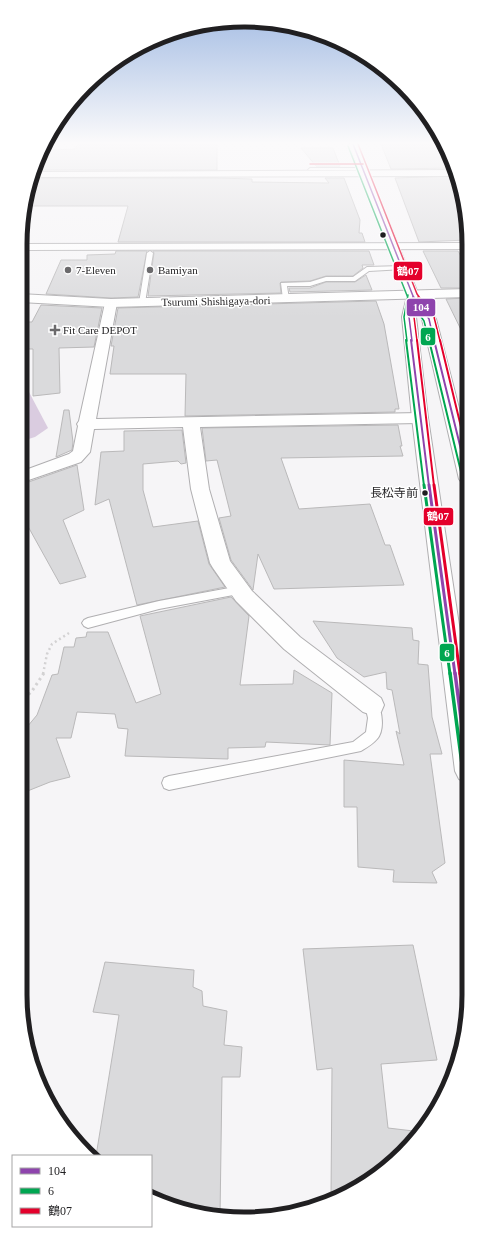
<svg xmlns="http://www.w3.org/2000/svg" width="489" height="1239" font-family="'Times New Roman','Noto Sans JP',serif">
<style>
.forest{fill:#dacce0}
.building{fill:#dadadc;stroke:#bab9ba}
.lines{fill:none;stroke-linecap:round;stroke-linejoin:round}
.lane-casing{stroke:#b0afb1;stroke-width:2}
.street-casing{stroke:#b0afb1;stroke-width:2}
.secondary-casing{stroke:#b0afb1;stroke-width:2}
.primary-casing{stroke:#b0afb1;stroke-width:2}
.path-far1{stroke:#d3d2d3;stroke-width:2.5;stroke-dasharray:2 3;stroke-linecap:butt}
.path{stroke:#d3d2d3;stroke-width:3;stroke-dasharray:2.5 3.5;stroke-linecap:butt}
.lane{fill:#fefefe;fill-rule:evenodd}
.street{fill:#fefefe;fill-rule:evenodd}
.secondary{fill:#fefefe;fill-rule:evenodd}
.primary{fill:#fefefe;fill-rule:evenodd}
.bus-1-far3-casing{stroke:#fff;stroke-width:3}
.bus-1-far2-casing{stroke:#fff;stroke-width:4}
.bus-1-far1-casing{stroke:#fff;stroke-width:6}
.bus-1-casing{stroke:#fff;stroke-width:6}
.bus-2-far3-casing{stroke:#fff;stroke-width:3}
.bus-2-far2-casing{stroke:#fff;stroke-width:4}
.bus-2-far1-casing{stroke:#fff;stroke-width:6}
.bus-2-casing{stroke:#fff;stroke-width:6}
.bus-3-far3-casing{stroke:#fff;stroke-width:3}
.bus-3-far2-casing{stroke:#fff;stroke-width:4}
.bus-3-far1-casing{stroke:#fff;stroke-width:6}
.bus-3-casing{stroke:#fff;stroke-width:6}
.bus-1-far3{stroke:#8e44ad;stroke-width:1.5}
.bus-1-far2{stroke:#8e44ad;stroke-width:2}
.bus-1-far1{stroke:#8e44ad;stroke-width:3}
.bus-1{stroke:#8e44ad;stroke-width:3.5}
.bus-2-far3{stroke:#00a651;stroke-width:1.5}
.bus-2-far2{stroke:#00a651;stroke-width:2}
.bus-2-far1{stroke:#00a651;stroke-width:3}
.bus-2{stroke:#00a651;stroke-width:3.5}
.bus-3-far3{stroke:#e4002b;stroke-width:1.5}
.bus-3-far2{stroke:#e4002b;stroke-width:2}
.bus-3-far1{stroke:#e4002b;stroke-width:3}
.bus-3{stroke:#e4002b;stroke-width:3.5}
.bus-dot{fill:#201f21;stroke:#fff;stroke-width:1.5}
.poi-dot{fill:#6b6a6c;stroke:#fff;stroke-width:1.5}
.labels{text-anchor:middle;dominant-baseline:central;stroke-width:3;stroke-linejoin:round;paint-order:stroke}
.far-poi-label{font-size:11px;fill:#201f21;stroke:#fff;text-anchor:start}
.far-street-label{font-size:11px;fill:#201f21;stroke:#fff}
.bus-label{font-size:12px;fill:#201f21;stroke:#fff;text-anchor:end}
.rim{fill:none;stroke:#201f21;stroke-width:5}
.line-badge{stroke:#fff;stroke-width:1.5}
.badge-label{font-size:11px;text-anchor:middle;font-weight:bold;fill:#fff}
</style>
<rect width="100%" height="100%" fill="#f6f5f7"/>
<!-- forest -->
<path class="forest" d="M 20,375 L 48,428 L 35,437 L 22,441 L 20,441 Z"/>
<!-- building -->
<path class="building" d="M 78,144 L 217,144 L 217,170 L 39,170 L 50,150 L 75,149 Z
M 381,144 L 445,144 L 453,168 L 391,169 Z
M 301,148 L 333,148 L 340,166 L 316,166 Z
M 455,176 L 467,215 L 467,240 L 419,242 L 395,178 Z
M 35,178 L 217,178 L 252,179 L 252,182 L 329,183 L 325,178 L 344,178 L 360,220 L 359,233 L 362,233 L 365,242 L 118,242 L 128,206 L 25,206 L 28,186 L 31,180 Z
M 116,251 L 147,251 L 138,297 L 111,298 L 46,294 L 61,260 L 87,260 L 87,255 L 115,254 Z
M 153,251 L 369,251 L 374,265 L 362,265 L 363,268 L 353,276 L 326,276 L 310,281 L 281,282 L 280,283 L 281,293 L 148,296 L 154,253 Z
M 423,251 L 458,251 L 467,267 L 467,288 L 441,288 Z
M 366,275 L 372,290 L 290,292 L 289,288 L 310,288 L 326,282 L 355,282 Z
M 467,298 L 467,342 L 446,299 Z
M 376,301 L 384,324 L 399,409 L 395,409 L 395,412 L 185,416 L 186,374 L 110,374 L 114,346 L 111,346 L 118,308 Z
M 41,305 L 102,308 L 94,347 L 59,348 L 60,393 L 33,396 L 33,349 L 20,349 L 20,322 L 32,322 Z
M 64,410 L 69,410 L 73,442 L 72,450 L 56,457 Z
M 398,425 L 402,446 L 400,446 L 403,456 L 281,458 L 299,509 L 370,504 L 385,545 L 390,545 L 404,585 L 274,589 L 258,554 L 253,590 L 231,560 L 219,518 L 231,516 L 217,460 L 206,461 L 202,428 Z
M 182,430 L 186,463 L 181,464 L 178,461 L 143,464 L 143,490 L 153,527 L 198,521 L 209,564 L 225,587 L 137,605 L 109,499 L 95,505 L 101,452 L 124,451 L 124,431 Z
M 77,465 L 84,510 L 63,520 L 86,577 L 60,584 L 20,512 L 20,485 Z
M 231,597 L 249,616 L 240,685 L 293,684 L 294,670 L 332,693 L 330,745 L 266,742 L 265,747 L 228,748 L 228,759 L 125,756 L 128,729 L 118,728 L 115,714 L 77,712 L 71,738 L 56,738 L 70,777 L 50,782 L 20,794 L 20,729 L 27,727 L 37,715 L 52,675 L 58,674 L 64,647 L 74,647 L 76,638 L 86,637 L 87,632 L 108,632 L 136,703 L 161,694 L 140,616 Z
M 313,621 L 412,628 L 413,640 L 419,641 L 418,664 L 428,665 L 432,717 L 442,754 L 430,754 L 445,863 L 432,872 L 437,883 L 393,882 L 394,870 L 358,867 L 357,807 L 344,807 L 344,760 L 404,765 L 396,731 L 400,734 L 392,690 L 387,689 L 386,672 L 364,677 L 337,658 Z
M 413,945 L 437,1060 L 381,1064 L 388,1128 L 422,1132 L 369,1181 L 331,1197 L 332,1068 L 317,1070 L 303,949 Z
M 105,962 L 194,970 L 193,987 L 202,991 L 203,1006 L 227,1011 L 224,1045 L 242,1047 L 240,1077 L 222,1077 L 220,1217 L 215,1217 L 151,1195 L 151,1156 L 96,1156 L 119,1015 L 93,1012 Z"/>
<g class="lines">
<defs>
<path id="lane" d="M 310,168 L 363,168 L 365,169 L 363,170 L 308,170 Z
M 150,251 L 153,253 L 145,303 L 142,305 L 139,303 L 147,253 Z
M 402,266 L 405,268 L 404,269 L 369,271 L 355,281 L 326,281 L 310,286 L 287,286 L 289,299 L 286,301 L 283,299 L 281,283 L 310,282 L 326,277 L 353,277 L 367,267 Z
M 240,586 L 244,587 L 246,590 L 244,593 L 159,609 L 88,628 L 84,626 L 82,623 L 84,620 L 88,618 L 159,601 Z
M 372,699 L 377,701 C 382,711 385,730 377,739 C 373,744 366,748 361,751 L 169,790 L 164,788 L 162,783 L 164,778 L 169,776 L 353,742 L 366,732 L 368,718 L 365,705 L 367,701 Z"/>
<path id="street" d="M 453,170 L 454,176 L 32,177 L 35,172 Z
M 467,243 L 467,249 L 20,250 L 20,244 Z
M 111,299 L 117,303 L 96,419 L 420,413 L 426,415 L 428,418 L 426,421 L 420,423 L 200,427 L 209,489 L 230,561 L 252,591 L 300,637 L 381,698 L 384,705 L 381,712 L 372,715 L 363,712 L 284,649 L 236,601 L 213,568 L 210,563 L 191,489 L 183,427 L 94,429 L 90,452 L 81,462 L 20,483 L 20,472 L 69,454 L 73,451 L 78,426 L 77,424 L 79,421 L 105,303 Z"/>
<path id="secondary" d="M 467,289 L 467,297 L 111,307 L 20,302 L 20,294 L 111,299 Z"/>
<path id="primary" d="M 349,144 L 357,144 L 419,296 L 436,319 L 468,443 L 468,484 L 462,483 L 459,479 L 422,319 L 417,311 L 416,317 L 428,418 L 468,685 L 468,783 L 459,779 L 455,771 L 412,418 L 402,317 L 407,296 Z"/>
</defs>
<!-- lane casing -->
<use href="#lane" class="lane-casing"/>
<!-- street casing -->
<use href="#street" class="street-casing"/>
<!-- secondary casing -->
<use href="#secondary" class="secondary-casing"/>
<!-- primary casing -->
<use href="#primary" class="primary-casing"/>
<!-- path-far1 -->
<path class="path-far1" d="M 43,674 L 47,654 L 52,644 L 69,633"/>
<!-- path -->
<path class="path" d="M 20,703 L 32,691 L 44,673"/>
<!-- lane -->
<use href="#lane" class="lane"/>
<!-- street -->
<use href="#street" class="street"/>
<!-- secondary -->
<use href="#secondary" class="secondary"/>
<!-- primary -->
<use href="#primary" class="primary"/>
<defs>
<path id="bus-1-far3" d="M 353,144 L 413,296 L 429,319 L 434,341
M 412,341 L 409,317 L 413,296"/>
<path id="bus-1-far2" d="M 411,340 L 429,486
M 434,340 L 468,478"/>
<path id="bus-1-far1" d="M 429,485 L 455,674"/>
<path id="bus-1" d="M 455,673 L 468,771"/>
<path id="bus-2-far3" d="M 348,146 L 408,298 L 424,321 L 429,341
M 407,341 L 404,317 L 408,295"/>
<path id="bus-2-far2" d="M 406,340 L 424,486
M 429,340 L 463,480"/>
<path id="bus-2-far1" d="M 424,485 L 450,674"/>
<path id="bus-2" d="M 450,673 L 463,772"/>
<path id="bus-3-far3" d="M 358,144 L 417,294 L 434,317 L 440,341
M 310,164 L 363,164
M 417,341 L 414,317 L 418,297"/>
<path id="bus-3-far2" d="M 417,340 L 434,486
M 440,340 L 468,456"/>
<path id="bus-3-far1" d="M 434,485 L 460,674"/>
<path id="bus-3" d="M 460,673 L 468,736"/>
</defs>
<!-- bus-1-far3 casing -->
<use href="#bus-1-far3" class="bus-1-far3-casing"/>
<!-- bus-1-far2 casing -->
<use href="#bus-1-far2" class="bus-1-far2-casing"/>
<!-- bus-1-far1 casing -->
<use href="#bus-1-far1" class="bus-1-far1-casing"/>
<!-- bus-1 casing -->
<use href="#bus-1" class="bus-1-casing"/>
<!-- bus-2-far3 casing -->
<use href="#bus-2-far3" class="bus-2-far3-casing"/>
<!-- bus-2-far2 casing -->
<use href="#bus-2-far2" class="bus-2-far2-casing"/>
<!-- bus-2-far1 casing -->
<use href="#bus-2-far1" class="bus-2-far1-casing"/>
<!-- bus-2 casing -->
<use href="#bus-2" class="bus-2-casing"/>
<!-- bus-3-far3 casing -->
<use href="#bus-3-far3" class="bus-3-far3-casing"/>
<!-- bus-3-far2 casing -->
<use href="#bus-3-far2" class="bus-3-far2-casing"/>
<!-- bus-3-far1 casing -->
<use href="#bus-3-far1" class="bus-3-far1-casing"/>
<!-- bus-3 casing -->
<use href="#bus-3" class="bus-3-casing"/>
<!-- bus-1-far3 -->
<use href="#bus-1-far3" class="bus-1-far3"/>
<!-- bus-1-far2 -->
<use href="#bus-1-far2" class="bus-1-far2"/>
<!-- bus-1-far1 -->
<use href="#bus-1-far1" class="bus-1-far1"/>
<!-- bus-1 -->
<use href="#bus-1" class="bus-1"/>
<!-- bus-2-far3 -->
<use href="#bus-2-far3" class="bus-2-far3"/>
<!-- bus-2-far2 -->
<use href="#bus-2-far2" class="bus-2-far2"/>
<!-- bus-2-far1 -->
<use href="#bus-2-far1" class="bus-2-far1"/>
<!-- bus-2 -->
<use href="#bus-2" class="bus-2"/>
<!-- bus-3-far3 -->
<use href="#bus-3-far3" class="bus-3-far3"/>
<!-- bus-3-far2 -->
<use href="#bus-3-far2" class="bus-3-far2"/>
<!-- bus-3-far1 -->
<use href="#bus-3-far1" class="bus-3-far1"/>
<!-- bus-3 -->
<use href="#bus-3" class="bus-3"/>
</g>
<!-- sky -->
<linearGradient id="sky" x2="0" y2="1"><stop stop-color="#9fb9e2"/><stop offset="0.45" stop-color="#fbfafb"/><stop offset="1" stop-color="#fbfafb" stop-opacity="0"/></linearGradient>
<rect width="489" height="317" fill="url(#sky)"/>
<!-- markers -->
<g class="bus-dot">
<circle cx="383" cy="235" r="3.5"/>
<circle cx="425" cy="493" r="3.5"/>
</g>
<g class="poi-dot">
<circle cx="68" cy="270" r="4"/>
<circle cx="150" cy="270" r="4"/>
<path d="M53 324h4v4h4v4h-4v4h-4v-4h-4v-4h4z"/>
</g>
<g class="labels">
<!-- far-poi labels -->
<g class="far-poi-label">
<text x="76" y="270">7-Eleven</text>
<text x="158" y="270">Bamiyan</text>
<text x="63" y="330">Fit Care DEPOT</text>
</g>
<!-- far-street labels -->
<g class="far-street-label">
<text transform="translate(216 301) rotate(-1)">Tsurumi Shishigaya-dori</text>
</g>
<!-- bus labels -->
<g class="bus-label">
<text x="418" y="493">長松寺前</text>
</g>
</g>
<!-- crop -->
<path d="M0 0H489V1239H0ZM244 27H245A217 217 0 0 1 462 244V995A217 217 0 0 1 245 1212H244A217 217 0 0 1 27 995V244A217 217 0 0 1 244 27Z" fill="#fff" fill-rule="evenodd"/>
<path class="rim" d="M244 27H245A217 217 0 0 1 462 244V995A217 217 0 0 1 245 1212H244A217 217 0 0 1 27 995V244A217 217 0 0 1 244 27Z"/>
<g class="line-badge">
<rect x="393" y="261" width="30" height="20" rx="4" fill="#e4002b"/>
<rect x="406" y="298" width="30" height="19" rx="4" fill="#8e44ad"/>
<rect x="420" y="327" width="16" height="19" rx="4" fill="#00a651"/>
<rect x="423" y="507" width="31" height="19" rx="4" fill="#e4002b"/>
<rect x="439" y="643" width="16" height="19" rx="4" fill="#00a651"/>
</g>
<g class="badge-label">
<text x="408" y="275">鶴07</text>
<text x="421" y="311">104</text>
<text x="428" y="341">6</text>
<text x="438" y="520">鶴07</text>
<text x="447" y="657">6</text>
</g>
<!-- legend -->
<rect x="12" y="1155" width="140" height="72" fill="#ffffff" stroke="#a6a5a6"/>
<rect x="20" y="1168" width="20" height="6" fill="#8e44ad" stroke="#a6a5a6"/>
<text x="48" y="1175" font-size="12" fill="#201f21">104</text>
<rect x="20" y="1188" width="20" height="6" fill="#00a651" stroke="#a6a5a6"/>
<text x="48" y="1195" font-size="12" fill="#201f21">6</text>
<rect x="20" y="1208" width="20" height="6" fill="#e4002b" stroke="#a6a5a6"/>
<text x="48" y="1215" font-size="12" fill="#201f21">鶴07</text>
</svg>
